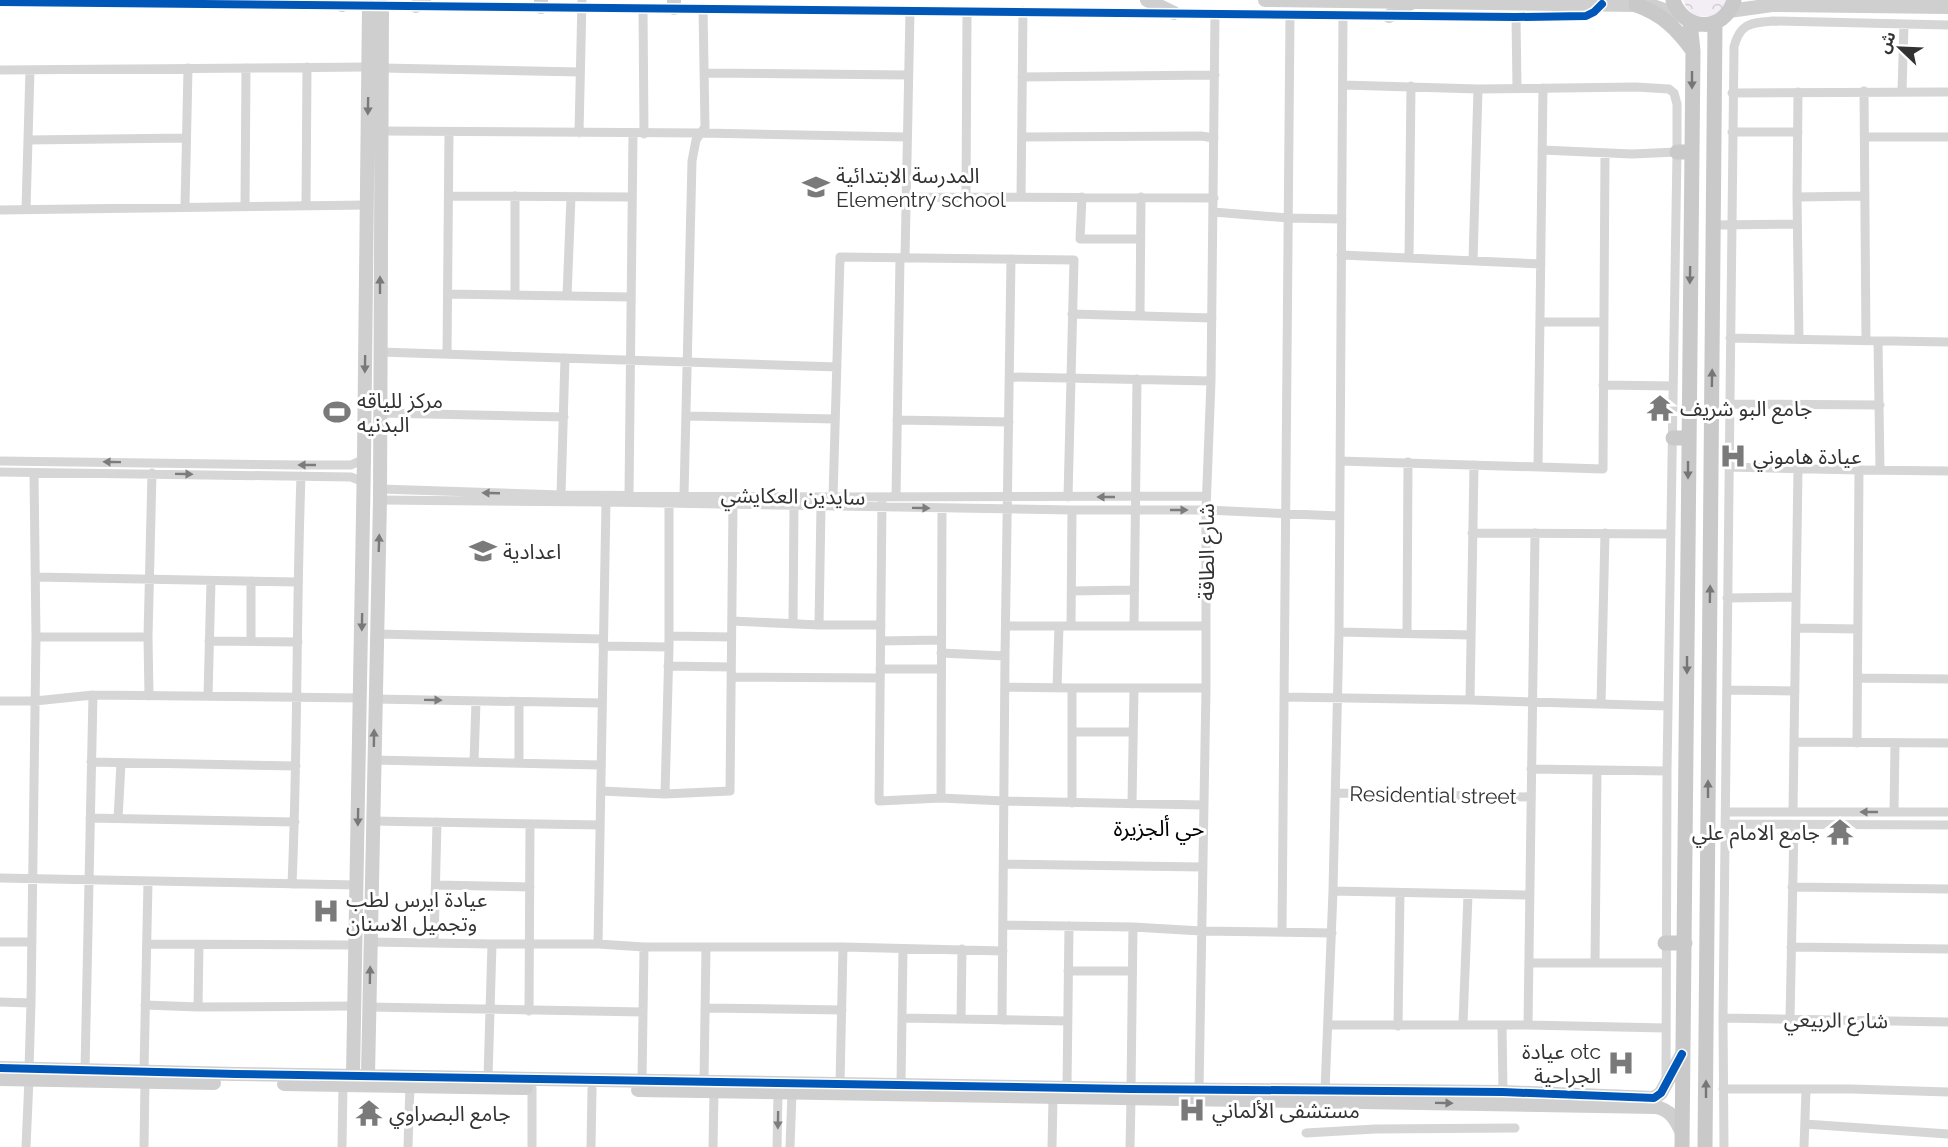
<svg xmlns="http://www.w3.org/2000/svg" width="1948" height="1147" font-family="Raleway,'Noto Sans Arabic',sans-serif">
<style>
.park{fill:url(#park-crowns)}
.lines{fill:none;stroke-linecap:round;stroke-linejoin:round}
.street{stroke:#d6d6d6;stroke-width:9}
.secondary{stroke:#cfcfcf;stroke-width:14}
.primary{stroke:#c9c9c9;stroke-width:15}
.cycleway-casing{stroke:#fff;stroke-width:11}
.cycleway{stroke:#0057b8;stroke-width:8}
.oneway{fill:#767676}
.oneway2{fill:#797979}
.oneway3{fill:#7c7c7c}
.labels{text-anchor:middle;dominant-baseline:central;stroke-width:6;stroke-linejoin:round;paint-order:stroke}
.poi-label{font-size:21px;fill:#323232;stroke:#fff;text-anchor:start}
.street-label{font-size:21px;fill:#323232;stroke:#fff}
.neighbourhood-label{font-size:22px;fill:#000;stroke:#fff}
</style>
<defs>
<pattern id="park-crowns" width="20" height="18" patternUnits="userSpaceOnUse" patternTransform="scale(1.5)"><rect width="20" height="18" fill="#f3eef6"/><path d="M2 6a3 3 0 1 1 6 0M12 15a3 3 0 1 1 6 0" fill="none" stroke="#d1cdd3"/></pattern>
</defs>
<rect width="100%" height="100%" fill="#fff"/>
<!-- park -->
<path class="park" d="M 1683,0 L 1730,0 L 1717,15 C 1700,18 1690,18 1683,0 Z"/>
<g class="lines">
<!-- street -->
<path class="street" d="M 0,2 L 1516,17 L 1586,16 L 1594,12 L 1602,4
M 643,8 L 644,134
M 1516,17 L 1517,88
M 381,68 L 580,72
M 0,70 L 368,67
M 704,73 L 908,75
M 1022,77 L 1215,75
M 1343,85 L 1478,89 L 1636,87 L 1669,89 L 1674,93 L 1677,104 L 1677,152 L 1632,154 L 1542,150
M 1864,91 L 1866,341
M 1902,91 L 1904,24
M 1798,92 L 1797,197 L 1799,339
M 1732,93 L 1948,92
M 381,131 L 702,133 L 907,137
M 1732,132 L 1798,132
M 579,133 L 582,0
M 1022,137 L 1201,136 L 1214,138
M 1865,137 L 1948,137
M 28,140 L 186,138
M 449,196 L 632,197
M 906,197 L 1214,198
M 966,197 L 967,12
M 1021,197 L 1023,11
M 1082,197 L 1080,239 L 1140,239
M 1797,197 L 1864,196
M 306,205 L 307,67
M 245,206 L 246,68
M 185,207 L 188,68
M 26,209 L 30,70
M 0,210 L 367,205
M 1213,212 L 1288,218 L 1342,219
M 1713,225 L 1797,224
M 1341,255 L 1541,264
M 905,258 L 910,11
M 1409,258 L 1411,86
M 1473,261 L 1478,89
M 448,294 L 630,297
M 515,295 L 515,196
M 567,296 L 571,197
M 1072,314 L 1212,318
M 1140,316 L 1141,197
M 1541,322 L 1604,322
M 1730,338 L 1948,342
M 1878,341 L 1880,470
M 380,352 L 837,367
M 447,354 L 449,132
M 1010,377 L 1211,381
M 1603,385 L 1673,386
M 1729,404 L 1880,405
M 380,413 L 564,417
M 686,416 L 835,419
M 897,420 L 1009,422
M 0,461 L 300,465 L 351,465 L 364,459
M 1340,461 L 1603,469 L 1605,153
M 1538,467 L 1543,88
M 1728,467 L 1859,470 L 1948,471
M 0,472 L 351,477 L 364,482
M 380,489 L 561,495 L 833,497 L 1206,496
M 629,494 L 633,134
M 561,495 L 565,358
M 684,495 L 692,161 L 696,140 L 705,127 L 703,8
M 833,497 L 840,257 L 1074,260 L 1068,497
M 896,497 L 900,258
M 380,500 L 606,502 L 1072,510 L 1206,510 L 1339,516
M 882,502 L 879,801 L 941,798 L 1004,801 L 1203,805
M 1472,533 L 1671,534
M 36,577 L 297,582
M 1072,591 L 1134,590
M 1727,598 L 1796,597
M 732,621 L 819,625 L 881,625
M 793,624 L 794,505
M 819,625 L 821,506
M 1006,626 L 1206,626
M 1071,626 L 1072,510
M 1134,626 L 1137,379
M 1796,628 L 1858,629
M 1339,632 L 1471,635
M 1407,633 L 1408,462
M 376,634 L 603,639
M 669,636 L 731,637
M 36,637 L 148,637
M 209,641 L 298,642
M 251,641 L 251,581
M 881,641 L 941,640
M 603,646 L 669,647
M 941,653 L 1005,656
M 668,666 L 731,667
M 880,669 L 941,669
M 731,677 L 880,678
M 1858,678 L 1948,679
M 1005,687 L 1072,688 L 1206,688
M 1057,688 L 1059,626
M 1727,690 L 1795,691
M 149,696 L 148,637 L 152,473
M 208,696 L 211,581
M 1284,697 L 1470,700 L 1668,706
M 375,699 L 602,703
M 1470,700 L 1474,465
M 0,701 L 35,701 L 93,695 L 360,698
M 1601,704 L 1605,533
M 1072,732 L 1132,732
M 1794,742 L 1948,743
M 1857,743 L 1859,470
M 373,760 L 601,765
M 91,762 L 296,766
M 474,762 L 476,701
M 519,763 L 519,702
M 1531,769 L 1667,771
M 602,791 L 665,794 L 730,791 L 733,504
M 1336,793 L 1531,797
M 665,794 L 669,647 L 669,499
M 941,798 L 942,508
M 1072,803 L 1072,688
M 1132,804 L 1134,688
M 1726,812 L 1948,812
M 1793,812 L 1798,468
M 1894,812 L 1895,744
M 90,818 L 295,822
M 118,819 L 121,763
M 372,821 L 600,825
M 1727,824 L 1948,825
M 1004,864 L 1202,867
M 0,878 L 357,885
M 292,884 C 298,748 296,612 301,476
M 436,885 L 530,887
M 1792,887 L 1948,889
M 1333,891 L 1529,895
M 1003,925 L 1133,927 L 1201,931 L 1332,933
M 1282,932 L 1290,15
M 0,942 L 32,942
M 370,942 L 492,944 L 598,944 L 644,947 L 843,947 L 1003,951
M 434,943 L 437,822
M 147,944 L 356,945
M 598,944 L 606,502
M 1791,947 L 1948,949
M 1529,963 L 1665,963
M 1595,963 L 1597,770
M 1068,971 L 1132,971
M 0,1002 L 31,1003
M 145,1005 L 198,1007 L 355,1006
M 198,1007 L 199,945
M 369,1007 L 643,1012
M 705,1008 L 842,1010
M 529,1011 L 530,824
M 903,1018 L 1068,1021
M 1723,1018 L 1948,1022
M 961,1019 L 962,949
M 1790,1019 L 1794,825
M 1002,1020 L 1005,656 L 1011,259
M 1463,1024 L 1468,895
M 1329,1025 L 1528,1025 L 1665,1028
M 1502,1025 L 1503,1092
M 1528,1025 L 1535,533
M 1398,1026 L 1400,893
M 29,1069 L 31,1003 L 36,637 L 34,473
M 85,1070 L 93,695
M 144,1071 L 148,881
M 488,1078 L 492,944
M 642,1081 L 644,947
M 704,1081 L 706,947
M 1666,1081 L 1667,771 L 1677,152
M 840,1084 L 843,947
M 901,1084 L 903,949
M 1067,1087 L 1069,926
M 1131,1089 L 1133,927
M 1723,1089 L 1852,1089 L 1948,1092
M 1199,1090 L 1206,688 L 1206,510 L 1211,381 L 1215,14
M 1325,1091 L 1333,891 L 1339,632 L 1343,15
M 1805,1124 L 1948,1134
M 1306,1133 L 1375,1129 L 1515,1128
M 26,1147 L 29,1079
M 144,1147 L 145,1081
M 342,1147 L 343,1085
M 408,1147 L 410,1086
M 532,1147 L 532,1088
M 591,1147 L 592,1089
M 713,1147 L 714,1091
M 777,1147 L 778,1092
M 790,1147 L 792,1093
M 1052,1147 L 1053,1097
M 1130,1147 L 1131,1099
M 1724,1147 L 1723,1018 L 1734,47 C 1740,23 1751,23 1773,21 L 1948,25
M 1804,1147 L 1806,1090"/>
<!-- secondary -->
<path class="secondary" d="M 332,0 L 342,5
M 1147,0 L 1174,13
M 1265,0 L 1636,5 L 1656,7 L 1682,16
M 416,6 L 424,0
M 541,7 L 541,0
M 674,8 L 674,0
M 1729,11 L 1772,5 L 1948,7
M 1389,16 L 1411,3
M 0,1068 L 236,1074 L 1131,1089 L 1503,1092 L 1654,1098 L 1661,1093 L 1682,1054
M 353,1075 L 364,459 L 369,5
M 368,1075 L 380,500 L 382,5
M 0,1079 L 214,1083
M 284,1084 L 526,1088
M 638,1090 L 1656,1107 C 1671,1110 1676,1120 1682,1133"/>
<!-- primary -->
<path class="primary" d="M 1673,0 C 1684,32 1724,33 1734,0
M 1636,5 C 1662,14 1677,29 1693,51
M 1677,152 L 1692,152
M 1673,438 L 1688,438
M 1665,943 L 1685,943
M 1682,1147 L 1692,152 L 1693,51 L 1690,22
M 1705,1147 L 1715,23"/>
<defs>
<path id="cycleway" d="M 0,2 L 1516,17 L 1586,16 L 1594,12 L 1602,4
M 0,1068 L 236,1074 L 1131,1089 L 1503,1092 L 1654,1098 L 1661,1093 L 1682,1054"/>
</defs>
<!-- cycleway casing -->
<use href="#cycleway" class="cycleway-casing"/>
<!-- cycleway -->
<use href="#cycleway" class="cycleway"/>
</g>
<!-- one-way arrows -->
<defs><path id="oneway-solid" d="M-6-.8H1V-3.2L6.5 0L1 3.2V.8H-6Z" transform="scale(1.5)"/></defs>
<g class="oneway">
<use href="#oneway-solid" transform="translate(1692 80) rotate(90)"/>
<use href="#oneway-solid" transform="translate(1690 275) rotate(91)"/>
<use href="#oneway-solid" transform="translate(1712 378) rotate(-89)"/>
<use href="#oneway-solid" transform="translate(1688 470) rotate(90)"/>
<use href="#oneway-solid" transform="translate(1710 594) rotate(-89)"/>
<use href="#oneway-solid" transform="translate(1687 665) rotate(90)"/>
<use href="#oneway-solid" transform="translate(1708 789) rotate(-90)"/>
<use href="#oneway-solid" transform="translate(1706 1089) rotate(-90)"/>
</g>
<g class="oneway2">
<use href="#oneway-solid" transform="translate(368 106) rotate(91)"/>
<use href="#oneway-solid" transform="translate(380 285) rotate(-90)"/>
<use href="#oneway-solid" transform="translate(365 364) rotate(91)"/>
<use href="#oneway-solid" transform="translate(379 543) rotate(-88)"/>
<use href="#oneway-solid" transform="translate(362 622) rotate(91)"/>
<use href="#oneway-solid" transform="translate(374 738) rotate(-89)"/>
<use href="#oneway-solid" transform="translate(358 817) rotate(91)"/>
<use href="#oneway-solid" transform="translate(370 975) rotate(-89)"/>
<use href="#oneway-solid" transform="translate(1444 1103) rotate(1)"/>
</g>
<g class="oneway3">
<use href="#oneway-solid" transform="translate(112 462) rotate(-179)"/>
<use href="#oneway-solid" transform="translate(307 465) rotate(180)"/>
<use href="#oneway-solid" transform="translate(184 474) rotate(1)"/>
<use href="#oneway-solid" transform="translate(491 493) rotate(-178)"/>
<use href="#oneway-solid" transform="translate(1106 497) rotate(-180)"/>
<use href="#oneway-solid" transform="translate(921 508) rotate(1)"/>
<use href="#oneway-solid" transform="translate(1179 510)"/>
<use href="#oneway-solid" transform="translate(433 700) rotate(1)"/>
<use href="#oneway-solid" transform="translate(1869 812) rotate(-180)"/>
<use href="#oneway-solid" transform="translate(778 1120) rotate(91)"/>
</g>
<!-- icons -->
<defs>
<symbol id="school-bare" viewBox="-9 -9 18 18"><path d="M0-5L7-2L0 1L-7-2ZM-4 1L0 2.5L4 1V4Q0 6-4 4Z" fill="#7a7a7a" stroke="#fff" stroke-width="2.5" paint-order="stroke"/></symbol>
<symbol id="temple-bare" viewBox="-9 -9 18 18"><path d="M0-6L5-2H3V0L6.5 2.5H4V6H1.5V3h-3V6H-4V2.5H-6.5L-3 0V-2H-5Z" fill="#7a7a7a" stroke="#fff" stroke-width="2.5" paint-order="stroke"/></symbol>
<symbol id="stadium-bare" viewBox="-9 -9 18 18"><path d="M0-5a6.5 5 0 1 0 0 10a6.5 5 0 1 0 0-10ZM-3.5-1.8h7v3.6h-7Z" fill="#7a7a7a" stroke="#fff" stroke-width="2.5" paint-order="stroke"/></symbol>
<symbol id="hospital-bare" viewBox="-9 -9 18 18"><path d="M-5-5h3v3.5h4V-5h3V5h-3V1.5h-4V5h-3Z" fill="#7a7a7a" stroke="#fff" stroke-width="2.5" paint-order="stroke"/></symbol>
</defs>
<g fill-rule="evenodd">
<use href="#school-bare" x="797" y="168" width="38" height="38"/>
<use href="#temple-bare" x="1641" y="389" width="38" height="38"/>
<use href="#stadium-bare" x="318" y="393" width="38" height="38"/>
<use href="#hospital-bare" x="1714" y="437" width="38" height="38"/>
<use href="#school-bare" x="464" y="532" width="38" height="38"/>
<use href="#temple-bare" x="1821" y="813" width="38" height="38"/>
<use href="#hospital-bare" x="307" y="892" width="38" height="38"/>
<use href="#hospital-bare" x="1602" y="1044" width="38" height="38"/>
<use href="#hospital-bare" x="1173" y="1091" width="38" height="38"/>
<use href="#temple-bare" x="350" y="1094" width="38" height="38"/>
</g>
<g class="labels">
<!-- poi labels -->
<g class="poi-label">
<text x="836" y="175">المدرسة الابتدائية<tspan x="836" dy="24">Elementry school</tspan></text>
<text x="357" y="400">مركز للياقه<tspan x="357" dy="24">البدنيه</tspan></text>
<text x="1680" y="408">جامع البو شريف</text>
<text x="1753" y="456">عيادة هاموني</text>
<text x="503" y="551">اعدادية</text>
<text x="1820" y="832" text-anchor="end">جامع الامام علي</text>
<text x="346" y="899">عيادة ايرس لطب<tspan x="346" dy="24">وتجميل الاسنان</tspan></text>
<text x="1601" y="1051" text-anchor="end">عيادة otc<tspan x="1601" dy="24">الجراحية</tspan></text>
<text x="1212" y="1110">مستشفى الألماني</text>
<text x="389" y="1113">جامع البصراوي</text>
</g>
<!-- street labels -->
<g class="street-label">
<text transform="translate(793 496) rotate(1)">سايدين العكايشي</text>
<text transform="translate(1206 552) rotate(-90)">شارع الطاقة</text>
<text transform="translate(1433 795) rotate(1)">Residential street</text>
<text transform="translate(1836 1020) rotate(1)">شارع الربيعي</text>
</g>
<!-- neighbourhood labels -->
<g class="neighbourhood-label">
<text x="1159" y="828">حي ألجزيرة</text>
</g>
</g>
<!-- north arrow -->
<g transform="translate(1900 48) rotate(293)" stroke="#ffffff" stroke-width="4.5" paint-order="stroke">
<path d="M0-4.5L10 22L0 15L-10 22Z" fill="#323232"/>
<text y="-9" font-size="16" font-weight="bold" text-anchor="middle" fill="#323232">ش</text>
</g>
</svg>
